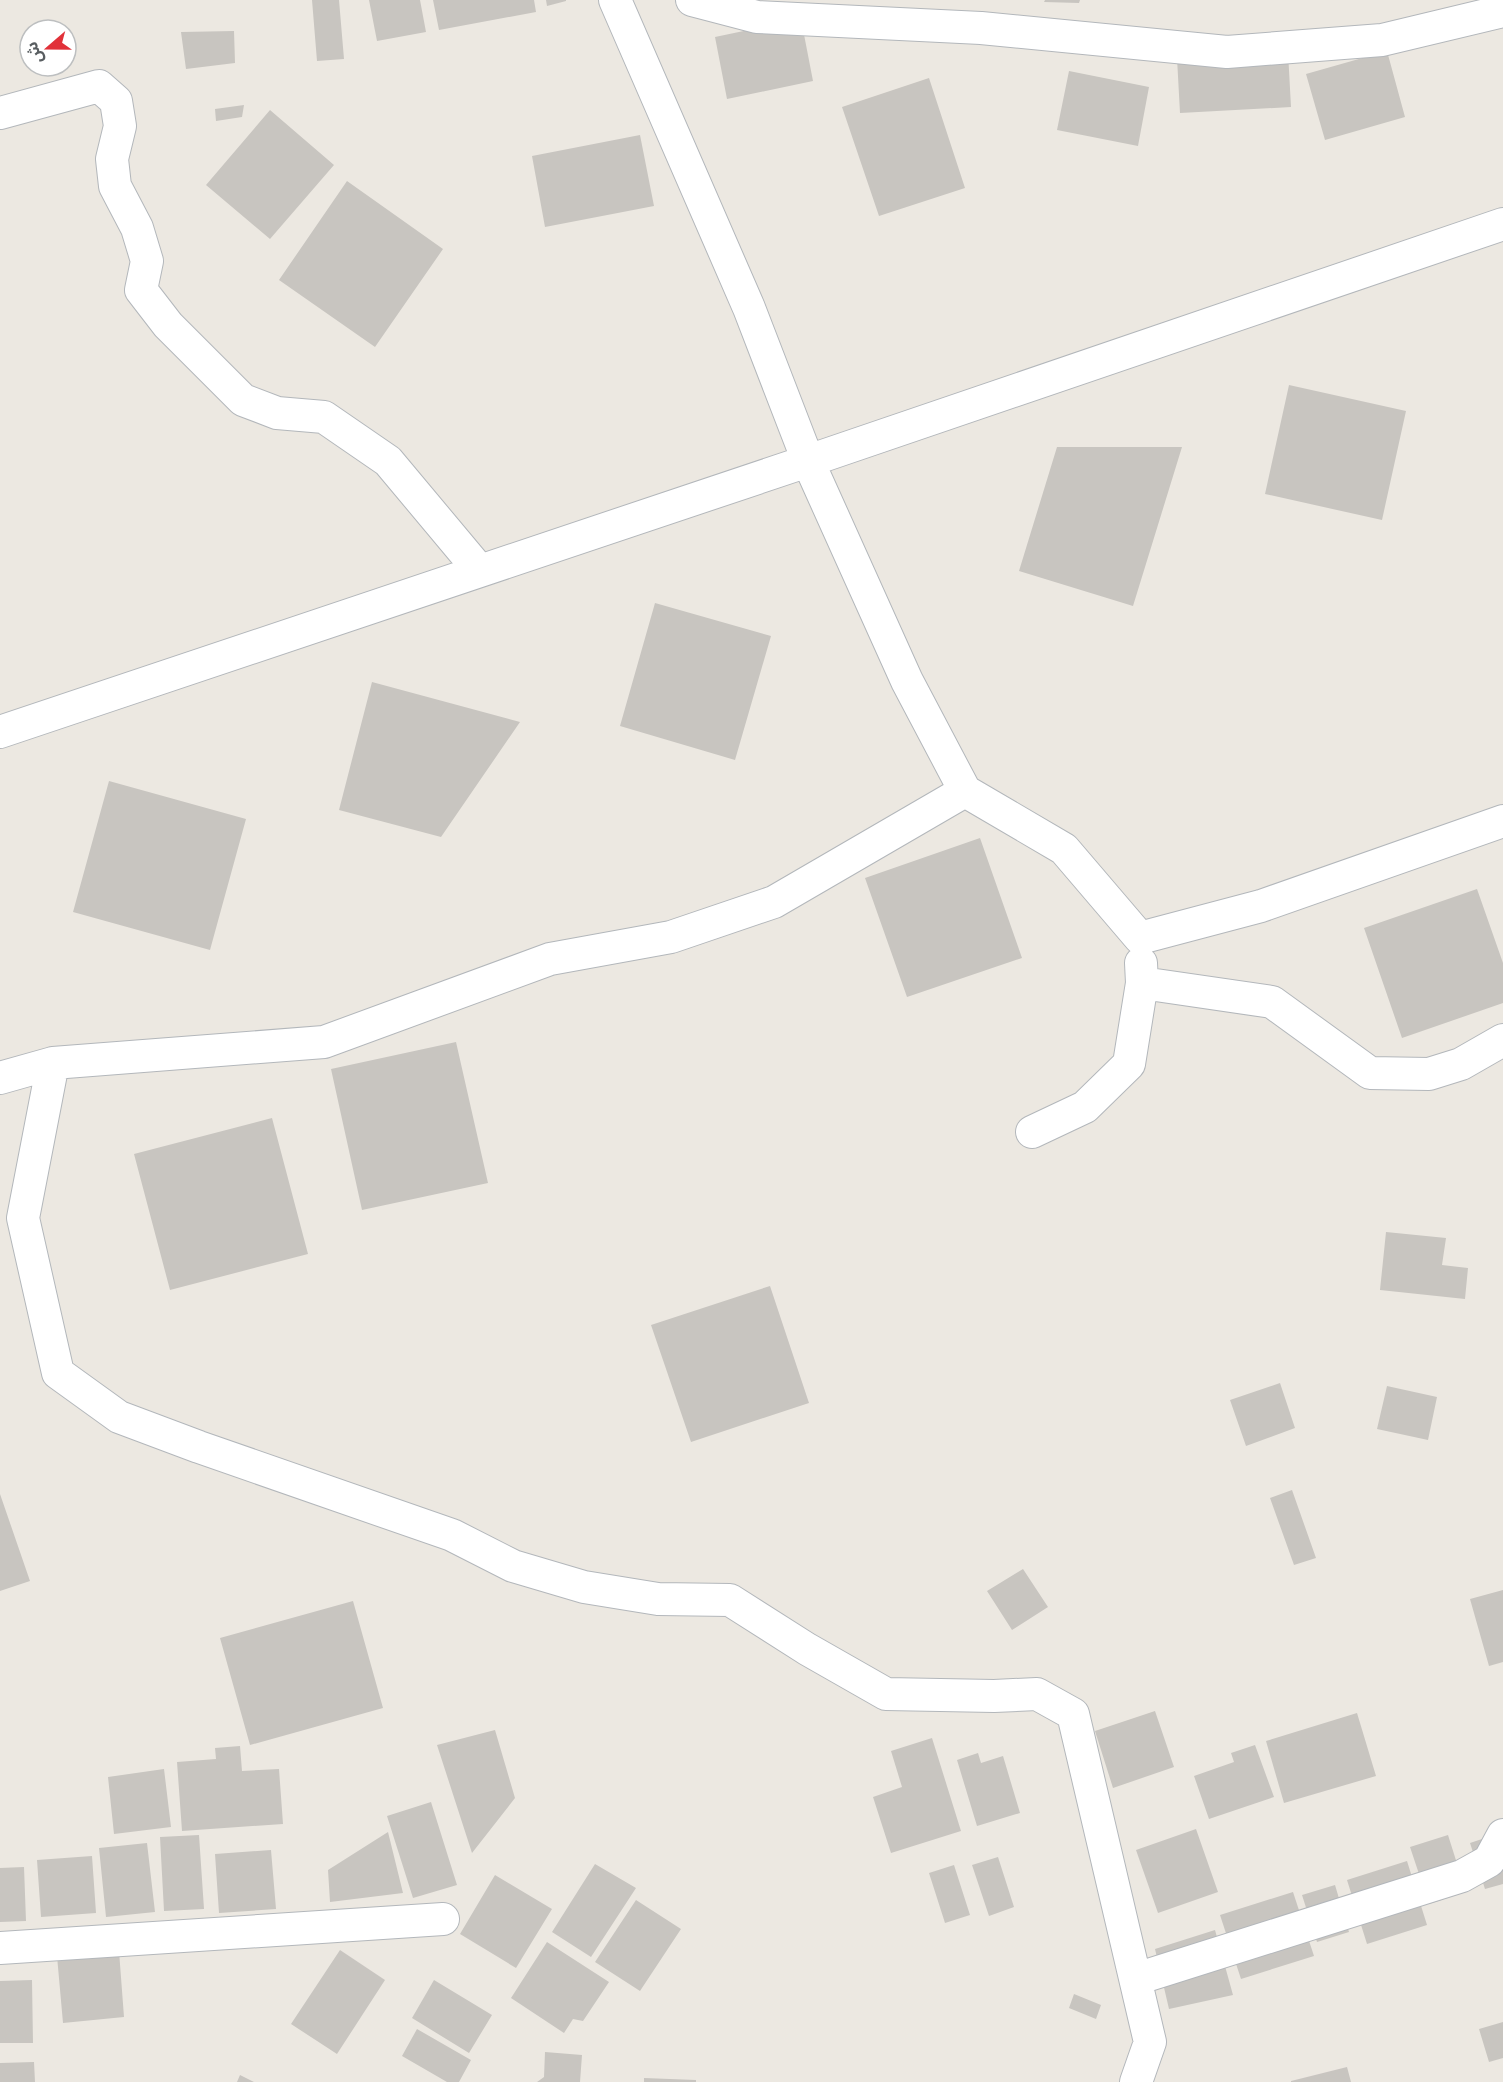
<svg xmlns="http://www.w3.org/2000/svg" width="1503" height="2082" font-family="'Roboto Condensed','Noto Sans Arabic',sans-serif">
<style>
.building{fill:#c8c5c0}
.lines{fill:none;stroke-linecap:round;stroke-linejoin:round}
.minor-casing{stroke:#b3b7bb;stroke-width:34}
.minor{stroke:#fff;stroke-width:32}
</style>
<rect width="100%" height="100%" fill="#ece8e1"/>
<!-- building -->
<path class="building" d="M 312,0 L 339,0 L 344,59 L 317,61 Z
M 369,0 L 420,0 L 426,32 L 377,41 Z
M 433,0 L 534,0 L 536,12 L 439,30 Z
M 546,0 L 566,0 L 566,1 L 547,6 Z
M 1045,0 L 1080,0 L 1079,3 L 1044,2 Z
M 801,19 L 813,81 L 727,99 L 715,37 Z
M 234,31 L 235,63 L 186,69 L 181,32 Z
M 1387,51 L 1405,117 L 1325,140 L 1306,74 Z
M 1288,52 L 1291,107 L 1180,113 L 1177,58 Z
M 1069,71 L 1149,87 L 1138,146 L 1057,130 Z
M 929,78 L 965,188 L 879,216 L 842,107 Z
M 244,105 L 242,117 L 216,121 L 215,109 Z
M 270,110 L 334,165 L 270,239 L 206,185 Z
M 640,135 L 654,206 L 545,227 L 532,156 Z
M 347,181 L 443,249 L 375,347 L 279,280 Z
M 1289,385 L 1406,411 L 1382,520 L 1265,494 Z
M 1057,447 L 1182,447 L 1133,606 L 1019,571 Z
M 655,603 L 771,636 L 735,760 L 620,726 Z
M 372,682 L 520,722 L 441,837 L 339,810 Z
M 109,781 L 246,819 L 210,950 L 73,912 Z
M 980,838 L 1022,958 L 907,997 L 865,878 Z
M 1477,889 L 1503,963 L 1503,1003 L 1402,1038 L 1364,928 Z
M 456,1042 L 488,1183 L 362,1210 L 331,1069 Z
M 272,1118 L 308,1254 L 170,1290 L 134,1154 Z
M 1386,1232 L 1446,1238 L 1442,1265 L 1468,1268 L 1465,1299 L 1380,1290 Z
M 770,1286 L 809,1403 L 691,1442 L 651,1325 Z
M 1280,1383 L 1295,1428 L 1246,1446 L 1230,1400 Z
M 1387,1386 L 1437,1397 L 1428,1440 L 1377,1429 Z
M 1292,1490 L 1316,1558 L 1294,1565 L 1270,1498 Z
M 0,1494 L 30,1581 L 0,1591 Z
M 1023,1569 L 1048,1607 L 1012,1630 L 987,1591 Z
M 1503,1590 L 1503,1662 L 1489,1666 L 1470,1599 Z
M 353,1601 L 383,1708 L 250,1745 L 220,1638 Z
M 1155,1711 L 1174,1767 L 1113,1788 L 1095,1731 Z
M 1357,1713 L 1376,1776 L 1284,1803 L 1266,1741 Z
M 495,1730 L 515,1798 L 472,1853 L 437,1745 Z
M 932,1738 L 961,1831 L 891,1853 L 873,1797 L 902,1787 L 891,1751 Z
M 1255,1745 L 1274,1797 L 1209,1819 L 1194,1776 L 1234,1762 L 1231,1753 Z
M 240,1746 L 242,1771 L 279,1769 L 283,1824 L 182,1831 L 177,1762 L 216,1759 L 215,1748 Z
M 978,1753 L 981,1763 L 1003,1756 L 1020,1813 L 977,1826 L 957,1760 Z
M 164,1769 L 171,1827 L 114,1834 L 108,1777 Z
M 431,1802 L 457,1885 L 413,1898 L 387,1816 Z
M 1196,1829 L 1218,1892 L 1158,1913 L 1136,1850 Z
M 388,1832 L 403,1893 L 330,1902 L 328,1870 Z
M 1503,1832 L 1503,1884 L 1485,1889 L 1470,1843 Z
M 199,1835 L 204,1909 L 164,1911 L 160,1837 Z
M 1448,1835 L 1466,1892 L 1429,1904 L 1410,1847 Z
M 147,1843 L 155,1912 L 106,1917 L 99,1848 Z
M 271,1850 L 276,1909 L 219,1913 L 215,1854 Z
M 92,1856 L 96,1913 L 41,1917 L 37,1860 Z
M 998,1857 L 1014,1907 L 989,1916 L 972,1865 Z
M 1407,1861 L 1427,1925 L 1367,1944 L 1347,1880 Z
M 595,1864 L 636,1888 L 591,1957 L 552,1932 Z
M 954,1865 L 970,1915 L 945,1923 L 929,1873 Z
M 24,1867 L 26,1921 L 0,1922 L 0,1868 Z
M 495,1875 L 552,1909 L 516,1968 L 460,1934 Z
M 1335,1885 L 1349,1932 L 1317,1942 L 1302,1895 Z
M 1293,1892 L 1314,1956 L 1241,1979 L 1220,1915 Z
M 636,1900 L 681,1929 L 640,1991 L 595,1962 Z
M 1215,1930 L 1233,1995 L 1169,2009 L 1155,1949 Z
M 547,1942 L 609,1982 L 583,2021 L 573,2019 L 564,2033 L 511,1998 Z
M 340,1950 L 385,1980 L 337,2054 L 291,2024 Z
M 119,1951 L 124,2017 L 63,2023 L 57,1956 Z
M 32,1980 L 33,2043 L 0,2043 L 0,1981 Z
M 434,1980 L 492,2015 L 469,2053 L 412,2018 Z
M 1074,1994 L 1101,2005 L 1096,2019 L 1069,2008 Z
M 1503,2022 L 1503,2058 L 1489,2062 L 1479,2029 Z
M 417,2029 L 471,2060 L 459,2082 L 447,2082 L 402,2056 Z
M 545,2052 L 582,2055 L 580,2082 L 537,2082 L 544,2077 Z
M 34,2062 L 35,2082 L 0,2082 L 0,2063 Z
M 1347,2067 L 1351,2082 L 1291,2082 L 1291,2081 Z
M 240,2075 L 254,2082 L 237,2082 Z
M 644,2078 L 696,2080 L 696,2082 L 644,2082 Z"/>
<g class="lines">
<defs>
<path id="minor" d="M 615,0 L 749,308 L 808,461 L 907,681 L 965,791 L 1064,849 L 1140,938 L 1261,906 L 1503,821
M 692,0 L 757,17 L 981,28 L 1227,52 L 1382,40 L 1503,11
M 0,113 L 99,86 L 116,101 L 120,126 L 112,159 L 115,186 L 137,228 L 147,261 L 141,290 L 168,325 L 243,400 L 277,413 L 324,417 L 388,461 L 480,571
M 0,732 L 808,461 L 1503,224
M 1142,983 L 1272,1002 L 1370,1073 L 1429,1074 L 1461,1064 L 1503,1040
M 53,1063 L 23,1218 L 58,1373 L 119,1417 L 199,1447 L 452,1535 L 513,1566 L 584,1587 L 658,1599 L 730,1600 L 807,1649 L 886,1694 L 994,1696 L 1037,1694 L 1073,1714 L 1150,2042 L 1136,2082
M 0,1078 L 53,1063 L 324,1042 L 550,959 L 671,937 L 774,902 L 965,791
M 1032,1132 L 1085,1107 L 1129,1064 L 1142,983 L 1141,963
M 0,1948 L 443,1919
M 1136,1979 L 1462,1876 L 1489,1861 L 1503,1835"/>
</defs>
<!-- minor casing -->
<use href="#minor" class="minor-casing"/>
<!-- minor -->
<use href="#minor" class="minor"/>
</g>
<!-- north arrow -->
<g transform="translate(48 48) rotate(250)"><circle r="28" fill="#ffffff" stroke="#bdbfc0" stroke-width="1.5"/>
<path d="M0-4.5L10 22L0 15L-10 22Z" fill="#e13139"/>
<text y="-9" font-size="16" font-weight="bold" text-anchor="middle" fill="#595e61">ش</text>
</g>
</svg>
